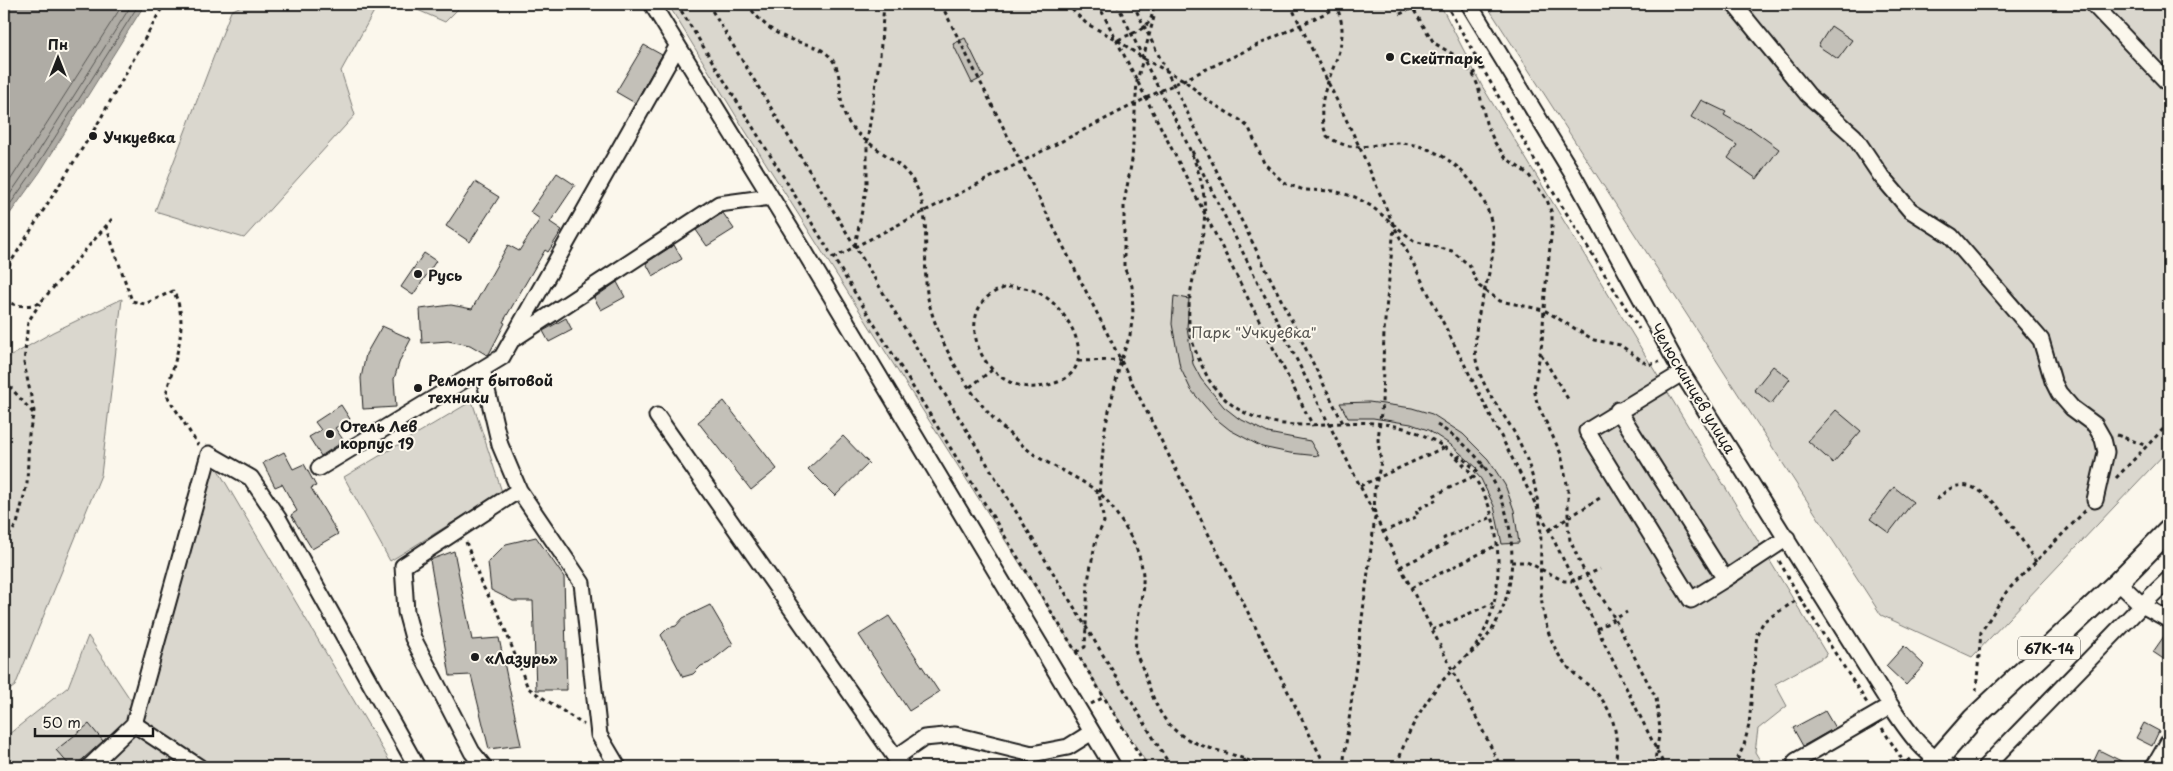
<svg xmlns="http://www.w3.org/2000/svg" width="2173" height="771" font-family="'Playpen Sans',sans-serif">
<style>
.green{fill:#dad7ce;stroke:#7b7a75}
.water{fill:#afaca5;stroke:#74726e}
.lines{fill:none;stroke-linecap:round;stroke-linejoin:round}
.shore{stroke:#575653;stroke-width:1}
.building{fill:#c3c0b8;stroke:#1c1c1c}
.minor-casing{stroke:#1c1c1c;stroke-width:19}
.major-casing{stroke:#1c1c1c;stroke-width:24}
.path{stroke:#1c1c1c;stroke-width:3;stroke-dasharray:4 4;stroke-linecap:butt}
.minor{stroke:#fbf7ec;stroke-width:15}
.major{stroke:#fbf7ec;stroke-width:20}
.poi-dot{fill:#1c1c1c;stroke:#fbf7ec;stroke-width:2}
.labels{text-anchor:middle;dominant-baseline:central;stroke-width:4;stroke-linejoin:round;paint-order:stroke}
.shield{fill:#fbf7ec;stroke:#5f5e5a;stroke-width:1}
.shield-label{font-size:14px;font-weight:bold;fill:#1c1c1c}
.poi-label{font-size:15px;font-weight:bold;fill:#1c1c1c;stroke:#fbf7ec;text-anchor:start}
.park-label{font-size:15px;fill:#555451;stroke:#fbf7ec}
.street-label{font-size:15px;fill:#1c1c1c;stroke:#fbf7ec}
</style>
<rect width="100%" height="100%" fill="#fbf7ec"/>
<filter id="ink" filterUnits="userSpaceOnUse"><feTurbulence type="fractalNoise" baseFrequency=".02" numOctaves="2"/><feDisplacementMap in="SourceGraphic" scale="10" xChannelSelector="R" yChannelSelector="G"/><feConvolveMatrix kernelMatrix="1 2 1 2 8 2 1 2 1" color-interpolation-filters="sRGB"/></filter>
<g filter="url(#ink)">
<!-- green -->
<path class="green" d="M 245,4 L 378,4 L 341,71 L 355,115 L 244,238 L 155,211 L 231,11 Z
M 404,4 L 463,4 L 445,22 Z
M 668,4 L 1440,4 L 1482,86 L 1827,655 L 1775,684 L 1787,706 L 1758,729 L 1755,752 L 1764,767 L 1149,767 L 741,124 Z
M 1486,4 L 2169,4 L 2169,449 L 1972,657 L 1881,615 Z
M 122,299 L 101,475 L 15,686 L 4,694 L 4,360 L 53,332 Z
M 472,401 L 502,492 L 390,561 L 344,477 Z
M 214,463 L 393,767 L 181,767 L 153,733 L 178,767 L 4,767 L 4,738 L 68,687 L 88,636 L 144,720 Z"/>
<!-- water -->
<path class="water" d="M 4,4 L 145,4 L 40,172 L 4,222 Z"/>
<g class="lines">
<!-- shore -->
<path class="shore" d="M 4,190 L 123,4
M 4,203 L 30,165 L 132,4
M 4,213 L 35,169 L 139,4"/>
</g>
<!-- building -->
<path class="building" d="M 1831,26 L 1852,40 L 1838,59 L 1818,46 Z
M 965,38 L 984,77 L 972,83 L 953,44 Z
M 644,45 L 662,55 L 635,103 L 616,92 Z
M 1701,100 L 1726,112 L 1724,115 L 1749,129 L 1750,128 L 1779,149 L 1757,179 L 1728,158 L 1737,145 L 1691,117 Z
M 557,173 L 575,185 L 550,222 L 562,230 L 548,252 L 545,250 L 503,322 L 505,323 L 489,354 L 487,355 L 470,345 L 448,341 L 422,343 L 420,309 L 451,305 L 472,309 L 508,245 L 519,251 L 540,219 L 530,212 Z
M 475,182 L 499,197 L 470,242 L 446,226 Z
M 723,213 L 734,229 L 707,246 L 696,230 Z
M 674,245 L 682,259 L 653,276 L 646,263 Z
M 424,253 L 436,261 L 413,295 L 401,287 Z
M 617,282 L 625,297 L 601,310 L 594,298 Z
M 1174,296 L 1189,299 L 1187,328 L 1193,364 L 1201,379 L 1224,407 L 1238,418 L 1268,433 L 1310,441 L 1319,456 L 1290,453 L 1262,447 L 1230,430 L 1215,418 L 1191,390 L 1180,367 L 1172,324 Z
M 566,318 L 572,330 L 549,342 L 543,331 Z
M 382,326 L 411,339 L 400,360 L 394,379 L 396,407 L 363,409 L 361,378 L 366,354 Z
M 1773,366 L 1790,379 L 1771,404 L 1754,390 Z
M 724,401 L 777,469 L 751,490 L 698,422 Z
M 1340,403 L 1369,402 L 1412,408 L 1432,414 L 1463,434 L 1488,459 L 1505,485 L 1514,510 L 1519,543 L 1502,544 L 1494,506 L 1481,479 L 1474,471 L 1477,468 L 1451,445 L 1428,430 L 1411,424 L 1373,418 L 1348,418 Z
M 341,405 L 350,419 L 335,428 L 344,441 L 321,456 L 309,437 L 321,430 L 315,422 Z
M 1836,410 L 1861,431 L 1833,463 L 1808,441 Z
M 843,436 L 869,463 L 835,496 L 808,469 Z
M 284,452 L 293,469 L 304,464 L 316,486 L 311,488 L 338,534 L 312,549 L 291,515 L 297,511 L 282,484 L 275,487 L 263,463 Z
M 1894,487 L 1913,502 L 1889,533 L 1870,519 Z
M 536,537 L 564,577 L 567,690 L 536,690 L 533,601 L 513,601 L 491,590 L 488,562 L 506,544 Z
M 454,551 L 472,640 L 499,638 L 521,745 L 489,749 L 471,675 L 450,676 L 430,560 Z
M 710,605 L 733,644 L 709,663 L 701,666 L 693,674 L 683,677 L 661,635 L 668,628 L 676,626 L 683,618 Z
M 889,616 L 939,692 L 909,711 L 859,635 Z
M 2169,629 L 2169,653 L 2165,660 L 2153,652 Z
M 1904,646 L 1924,665 L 1906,685 L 1886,666 Z
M 1825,711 L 1835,728 L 1803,746 L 1793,728 Z
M 2144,723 L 2159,731 L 2152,746 L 2136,738 Z
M 89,724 L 103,741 L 74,767 L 71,767 L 56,750 Z
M 2099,750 L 2133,767 L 2091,767 Z"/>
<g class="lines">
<defs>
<path id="minor" d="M 652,4 L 803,249 L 1113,767
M 1469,4 L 1572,173 L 1682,373 L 1891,706 C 1907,730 1923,755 1950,767
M 1734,4 L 1808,95 L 1854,136 L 1881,176 L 1910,210 L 1951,236 L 2041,340 L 2053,381 L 2059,393 L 2072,408 L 2095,425 L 2103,439 L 2106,452 L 2095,500
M 2093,4 L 2169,84
M 515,338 L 719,204 L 771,197
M 482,369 L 500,445 L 519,490 L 403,566 L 406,612 L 413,638 L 472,752 L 484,767
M 1618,410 L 1725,579 L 1691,600 L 1587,431 L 1682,373
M 657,416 L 902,767
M 319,468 L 502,357 L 677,47
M 519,490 L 582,583 L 599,735 L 618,767
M 1725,579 L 1787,538
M 2118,582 L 2142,605 L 2169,620
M 134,724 L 199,767
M 895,758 L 924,738 L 955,735 L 1032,754 L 1068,747 L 1092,732
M 89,767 L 134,724 L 209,454 L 251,478 L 278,518 L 417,767
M 1799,767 L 1796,761 L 1891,706
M 1985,767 L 2142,605 L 2169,579
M 2154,767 L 2169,741"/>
<path id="major" d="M 1931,767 L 1973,719 L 2118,582 L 2169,530"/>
</defs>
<!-- minor casing -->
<use href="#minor" class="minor-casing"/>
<!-- major casing -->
<use href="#major" class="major-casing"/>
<!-- path -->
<path class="path" d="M 677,4 L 1147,767
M 708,4 L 1171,767
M 747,4 C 758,19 771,32 789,39 C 802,44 820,45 830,57 C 846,74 835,103 849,123 C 867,149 904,159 917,188 C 930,217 924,252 926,283 C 928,320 955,370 978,400 C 993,420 1013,438 1032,453 C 1054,469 1096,483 1111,506 C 1123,523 1139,547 1142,568 C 1146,587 1138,609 1137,628 C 1136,636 1135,646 1136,653 C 1138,659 1142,666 1144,672 C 1151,693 1159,718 1177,732 C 1202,752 1234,750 1260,767
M 941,4 L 1326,767
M 1066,4 L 1087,24 L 1116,39 L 1144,59 L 1184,80 L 1208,101 L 1240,120 L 1249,128 L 1264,163 L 1284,183 L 1304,190 L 1334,191 L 1355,197 L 1371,206 L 1414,241 L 1452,251 L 1469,265 L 1479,286 L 1500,301 L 1544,310 L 1594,340 L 1620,345 L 1648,365 L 1659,362
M 1098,4 L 1313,426
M 1117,4 C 1131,31 1143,60 1158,87 C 1174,118 1194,151 1202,185 C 1213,238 1186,274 1189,322 C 1190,343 1200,362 1209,380 C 1216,391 1227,402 1238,409 C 1288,438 1332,417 1384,424 C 1415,428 1443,442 1464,465 C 1489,492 1497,525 1498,560 C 1499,589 1492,625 1474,648 C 1463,661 1449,672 1439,685 C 1420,709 1404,738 1397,767
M 1133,4 L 1343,423
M 1290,4 L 1360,148 L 1394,226 L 1538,509
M 1335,4 C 1361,53 1305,86 1327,136 C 1354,155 1370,143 1399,143 C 1430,144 1459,163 1476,188 C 1512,242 1482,277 1476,332 C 1476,343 1474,354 1477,364 C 1483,388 1498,406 1511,427 C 1524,448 1533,473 1537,498 C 1548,552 1529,597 1556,650 C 1564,665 1575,675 1588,685 C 1614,706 1620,736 1615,767
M 1410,4 L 1434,43 L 1456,56 L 1473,74 L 1478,86 L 1486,123 L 1495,143 L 1506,158 L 1528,174 L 1547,200 L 1552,214 L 1552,228 L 1545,293 L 1542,342 L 1534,388 L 1537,403 L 1561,454 L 1568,489 L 1568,526 L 1570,540 L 1583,569 L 1610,610 L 1656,698 L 1660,729 L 1654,767
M 1446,4 L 1550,187 L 1639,329
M 1400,14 L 1413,8
M 1118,40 C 1138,30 1154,29 1153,4
M 1473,74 L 1482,68
M 1192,151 L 1501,767
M 106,226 L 132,301 L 145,304 L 173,291 C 191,322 174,362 166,394 L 198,445
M 855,246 L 867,185 L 867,142 L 880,56 L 884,4
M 833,258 L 1160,91 L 1345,4
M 4,273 L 97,125 L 164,4
M 1008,287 C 1019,287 1031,288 1041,294 C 1068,309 1101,365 1058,382 C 984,412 941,302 1008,287 Z
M 4,300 C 16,307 27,307 40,303 L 112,219
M 1541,354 L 1568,399
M 1078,361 L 1121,360
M 4,380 L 33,413
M 970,387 L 992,370
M 1437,425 C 1459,438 1478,455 1491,477 C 1523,531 1520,615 1469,655
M 2117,435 L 2147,446
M 1457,458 L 1460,456 L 1477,471 L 1484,465
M 2116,478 L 2169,423
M 1360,486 L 1445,447
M 1937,500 C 1976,453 2016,533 2036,562
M 1541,514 L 1665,767
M 1549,530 L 1603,496
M 1383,532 L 1418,516 L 1416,510 L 1435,501 L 1433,496 L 1474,476
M 466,542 L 481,583 L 499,614 L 528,688 L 584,725
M 4,543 L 17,524 L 27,484 L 29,434 L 34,411 L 24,363 L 28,322 L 40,303
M 1511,562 L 1527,562 L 1564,581 L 1574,581 L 1600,569
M 1400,567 L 1446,544 L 1444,538 L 1492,517
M 1411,588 L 1497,545
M 1800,598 L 1867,703
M 1597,629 L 1627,612
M 1432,630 L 1493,603
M 1076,652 L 1085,647 L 1088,581 L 1096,539 L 1104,522 L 1099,494 L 1105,428 L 1121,360 L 1130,335 L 1133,314 L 1132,286 L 1124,267 L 1124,203 L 1132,160 L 1137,81 L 1154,17
M 1976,691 L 1981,632 L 2007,591 L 2086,510
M 1091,704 L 1104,697
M 1882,728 L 1905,764
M 1244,759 L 1247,767
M 1343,767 L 1375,517 L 1374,493 L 1381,462 L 1378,440 L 1382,403 L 1384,331 L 1394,227
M 1734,767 L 1744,745 L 1749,725 L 1757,634 L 1764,621 L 1800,598 L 1778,559
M 1901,767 L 1912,757"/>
<!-- minor -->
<use href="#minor" class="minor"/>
<!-- major -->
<use href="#major" class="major"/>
</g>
</g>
<!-- markers -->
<g class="poi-dot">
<circle cx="1390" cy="57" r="5"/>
<circle cx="93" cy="136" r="5"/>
<circle cx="418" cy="274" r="5"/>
<circle cx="418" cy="388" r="5"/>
<circle cx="330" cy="434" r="5"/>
<circle cx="475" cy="657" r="5"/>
</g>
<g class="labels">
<!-- shield labels -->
<rect class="shield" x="2018" y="636.5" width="62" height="23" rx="4"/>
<g class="shield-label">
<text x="2049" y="648">67К-14</text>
</g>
<!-- poi labels -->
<g class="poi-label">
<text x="1400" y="57">Скейтпарк</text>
<text x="103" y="136">Учкуевка</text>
<text x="428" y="274">Русь</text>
<text x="428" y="379">Ремонт бытовой<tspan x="428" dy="17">техники</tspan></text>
<text x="340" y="425">Отель Лев<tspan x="340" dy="17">корпус 19</tspan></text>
<text x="485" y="657">«Лазурь»</text>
</g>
<!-- park labels -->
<g class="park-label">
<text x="1254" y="331">Парк "Учкуевка"</text>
</g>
<!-- street labels -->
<g class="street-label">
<text transform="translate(1694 388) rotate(59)">Челюскинцев улица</text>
</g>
</g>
<!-- margin -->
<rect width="2173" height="771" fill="none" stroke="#fbf7ec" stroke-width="20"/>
<rect x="10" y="10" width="2153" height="751" fill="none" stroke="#1c1c1c" stroke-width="2" filter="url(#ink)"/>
<!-- north arrow -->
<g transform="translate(58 58)" stroke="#fbf7ec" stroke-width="4" paint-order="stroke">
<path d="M0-4L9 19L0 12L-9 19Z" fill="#1c1c1c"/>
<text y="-8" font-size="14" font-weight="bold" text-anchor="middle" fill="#1c1c1c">Пн</text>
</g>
<!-- scale -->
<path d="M35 728v8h118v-8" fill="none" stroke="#1c1c1c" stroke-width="2.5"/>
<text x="42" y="728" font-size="15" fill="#1c1c1c" stroke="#fbf7ec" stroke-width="4" paint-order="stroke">50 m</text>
</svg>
